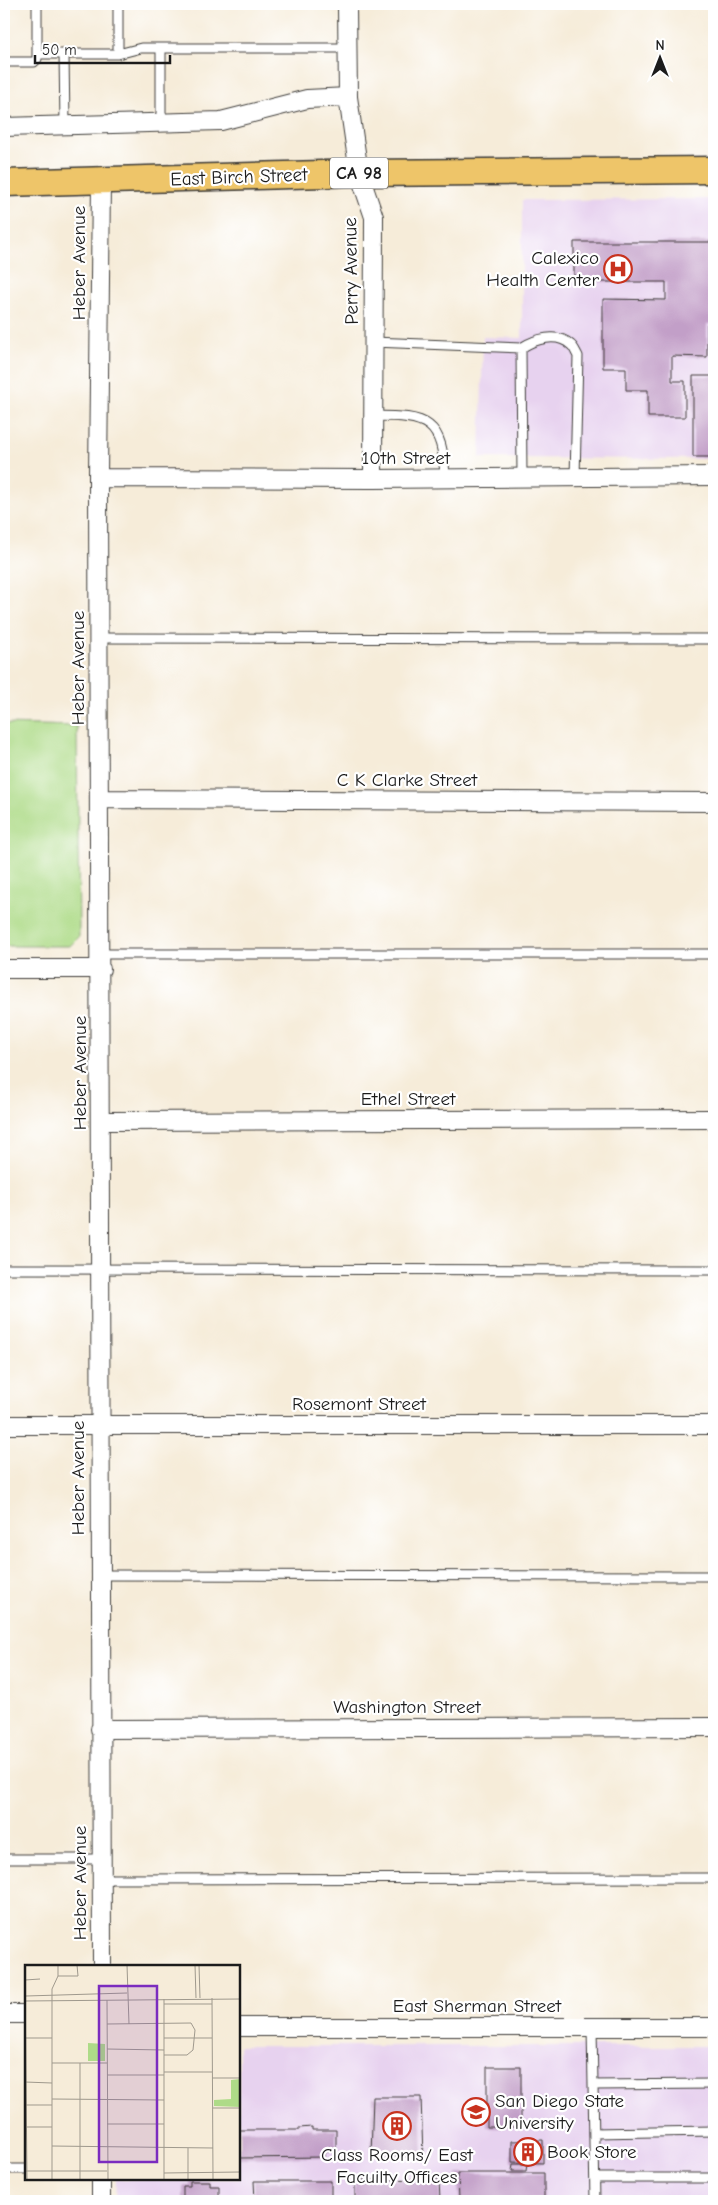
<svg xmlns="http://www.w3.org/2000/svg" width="718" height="2205" font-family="'Comic Neue',sans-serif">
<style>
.built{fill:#e7d2ef}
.green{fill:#aedb88;stroke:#657c52}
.building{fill:#c29fc8}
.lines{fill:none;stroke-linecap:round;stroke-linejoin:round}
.service-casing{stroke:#3d3b38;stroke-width:11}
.minor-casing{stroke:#3d3b38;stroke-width:20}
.primary-casing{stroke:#3d3b38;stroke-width:29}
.service{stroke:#fff;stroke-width:9}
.minor{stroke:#fff;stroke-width:18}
.primary{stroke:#eec569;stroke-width:26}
.labels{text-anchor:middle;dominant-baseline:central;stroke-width:4.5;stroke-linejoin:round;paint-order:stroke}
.shield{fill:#fff;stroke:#606060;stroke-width:1}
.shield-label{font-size:18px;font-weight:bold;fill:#1c1c1c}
.street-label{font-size:19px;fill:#1c1c1c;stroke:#fff}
.poi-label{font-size:19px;fill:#1c1c1c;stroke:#fff;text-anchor:start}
.inset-road{fill:none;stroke:#9f998d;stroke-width:1}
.view{fill:#7b2cbf;fill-opacity:0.15;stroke:#7b2cbf;stroke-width:2.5}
.inset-edge{fill:none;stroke:#1c1c1c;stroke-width:2.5}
</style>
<rect width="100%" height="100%" fill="#fff"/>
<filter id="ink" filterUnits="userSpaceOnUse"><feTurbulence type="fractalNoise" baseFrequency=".02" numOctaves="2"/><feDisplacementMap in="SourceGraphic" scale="10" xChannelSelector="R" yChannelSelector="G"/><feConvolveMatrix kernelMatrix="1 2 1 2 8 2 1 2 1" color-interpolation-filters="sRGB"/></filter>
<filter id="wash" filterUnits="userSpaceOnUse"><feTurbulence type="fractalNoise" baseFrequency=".0096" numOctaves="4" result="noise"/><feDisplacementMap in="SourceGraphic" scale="20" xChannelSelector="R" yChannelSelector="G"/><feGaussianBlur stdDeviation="1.12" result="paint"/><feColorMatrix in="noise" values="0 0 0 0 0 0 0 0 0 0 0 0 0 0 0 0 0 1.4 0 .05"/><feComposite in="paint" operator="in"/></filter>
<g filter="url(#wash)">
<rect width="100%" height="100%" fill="#f6ecd9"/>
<!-- built -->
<path class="built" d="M 714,199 L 714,459 L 480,458 L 483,337 L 522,338 L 522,200 Z
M 239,2046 L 714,2046 L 714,2201 L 115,2201 L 116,2179 L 239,2179 Z"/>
<!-- green -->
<path class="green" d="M 4,724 L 77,726 L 79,937 L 70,946 L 4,946 Z"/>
<g id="blocks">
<!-- building -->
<path class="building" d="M 4,4 L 7,4 L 8,24 L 4,24 Z
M 574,242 L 714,242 L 713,324 L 707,324 L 707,357 L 672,356 L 672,381 L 685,381 L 685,417 L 648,417 L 648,390 L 626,390 L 626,368 L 603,368 L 603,299 L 666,300 L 666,282 L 574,282 Z
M 693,376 L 714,376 L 714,457 L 693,457 Z
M 487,2067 L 521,2067 L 521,2127 L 487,2127 Z
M 373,2097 L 421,2097 L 423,2157 L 371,2155 Z
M 312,2127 L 312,2130 L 336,2130 L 336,2150 L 324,2151 L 324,2157 L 239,2158 L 239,2130 L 299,2130 L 299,2128 Z
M 543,2140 L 543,2163 L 512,2162 L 512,2141 Z
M 513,2164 L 527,2164 L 526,2171 L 512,2171 Z
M 458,2173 L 544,2173 L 544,2199 L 459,2200 Z
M 439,2179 L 440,2201 L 355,2201 L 355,2180 Z
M 190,2181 L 210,2181 L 210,2186 L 219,2186 L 219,2201 L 183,2201 L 183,2186 L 190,2186 Z
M 254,2181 L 331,2181 L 331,2201 L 255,2201 Z"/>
</g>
</g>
<g filter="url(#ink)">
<use href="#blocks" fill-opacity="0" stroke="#3d3b38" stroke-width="1"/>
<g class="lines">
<defs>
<path id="service" d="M 118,4 L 118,54
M 161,49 L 161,123
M 38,54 L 118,54 L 141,48 L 347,48
M 64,54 L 65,125
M 4,62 L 34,62 L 37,59 L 37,4
M 373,342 L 521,348 L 522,478
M 521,348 C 535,339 557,332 571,345 C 574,347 576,353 578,356 L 575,477
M 373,416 C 428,416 443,420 445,479
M 99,638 L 714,639
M 100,954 L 714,954
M 4,1269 L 714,1270
M 100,1575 L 714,1576
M 4,1859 L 101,1859
M 101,1879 L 714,1878
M 592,2027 L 595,2201
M 593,2085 L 714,2084
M 594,2133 L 714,2131
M 4,2169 L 26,2169
M 595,2178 L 714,2178"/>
<path id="minor" d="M 347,4 L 348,97 L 359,173 L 374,217 L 373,479
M 4,127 L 221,121 L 307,99 L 348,97
M 101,180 L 98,478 L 102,1966
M 98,478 L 373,479 L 714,476
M 99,799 L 714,802
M 4,969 L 101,969
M 101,1121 L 714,1119
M 4,1425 L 714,1425
M 100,1729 L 714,1727
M 4,2014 L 26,2014
M 239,2027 L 714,2027
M 101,2179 L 101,2201"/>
<path id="primary" d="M 4,183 L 359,173 L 714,170"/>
</defs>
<!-- service casing -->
<use href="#service" class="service-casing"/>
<!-- minor casing -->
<use href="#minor" class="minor-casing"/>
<!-- primary casing -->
<use href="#primary" class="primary-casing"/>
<!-- service -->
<use href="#service" class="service"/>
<!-- minor -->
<use href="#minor" class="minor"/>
<!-- primary -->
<use href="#primary" class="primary"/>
</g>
</g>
<!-- icons -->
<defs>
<symbol id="hospital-ring" viewBox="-11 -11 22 22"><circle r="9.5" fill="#fff" stroke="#c8321e" stroke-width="1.5"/><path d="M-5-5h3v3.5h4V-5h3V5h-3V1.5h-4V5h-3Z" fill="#c8321e"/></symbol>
<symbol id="university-ring" viewBox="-11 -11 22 22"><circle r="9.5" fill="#fff" stroke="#c8321e" stroke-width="1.5"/><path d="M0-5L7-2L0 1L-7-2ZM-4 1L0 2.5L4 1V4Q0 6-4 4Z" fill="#c8321e"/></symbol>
<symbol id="building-ring" viewBox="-11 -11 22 22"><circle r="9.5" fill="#fff" stroke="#c8321e" stroke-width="1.5"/><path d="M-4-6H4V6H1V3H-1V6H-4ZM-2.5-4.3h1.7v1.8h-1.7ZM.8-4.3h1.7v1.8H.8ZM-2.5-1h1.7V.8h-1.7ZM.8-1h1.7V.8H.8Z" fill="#c8321e"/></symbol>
</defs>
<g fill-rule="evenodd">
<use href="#hospital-ring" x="602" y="253" width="32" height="32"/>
<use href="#university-ring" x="460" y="2096" width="32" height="32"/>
<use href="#building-ring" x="381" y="2110" width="32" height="32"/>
<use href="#building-ring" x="512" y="2136" width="32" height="32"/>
</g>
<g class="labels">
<!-- shield labels -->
<rect class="shield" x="330" y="157.5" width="58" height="31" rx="4"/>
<g class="shield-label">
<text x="359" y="173">CA 98</text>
</g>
<!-- street labels -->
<g class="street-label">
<text transform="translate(239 177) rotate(-2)">East Birch Street</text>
<text transform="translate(79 263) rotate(-90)">Heber Avenue</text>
<text transform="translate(351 271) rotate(-91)">Perry Avenue</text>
<text x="406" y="458">10th Street</text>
<text transform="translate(78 668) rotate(-90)">Heber Avenue</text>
<text x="407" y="780">C K Clarke Street</text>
<text transform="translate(80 1073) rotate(-90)">Heber Avenue</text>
<text x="408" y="1099">Ethel Street</text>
<text x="359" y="1404">Rosemont Street</text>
<text transform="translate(78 1478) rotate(-90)">Heber Avenue</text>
<text x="407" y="1707">Washington Street</text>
<text transform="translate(80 1883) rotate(-90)">Heber Avenue</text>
<text x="477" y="2006">East Sherman Street</text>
</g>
<!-- poi labels -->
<g class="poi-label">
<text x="599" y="258" text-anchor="end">Calexico<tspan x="599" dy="22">Health Center</tspan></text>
<text x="495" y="2101">San Diego State<tspan x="495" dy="22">University</tspan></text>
<text x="547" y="2152">Book Store</text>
<text x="397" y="2155" text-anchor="middle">Class Rooms/ East<tspan x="397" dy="22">Facuilty Offices</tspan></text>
</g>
</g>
<!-- overview -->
<g transform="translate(25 1965)">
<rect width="215" height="215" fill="#f6ecd9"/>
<path d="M 63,78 L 80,79 L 80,96 L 63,96 ZM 215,114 L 215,142 L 189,141 L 189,135 L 206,134 L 206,115 Z" fill="#aedb88"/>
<path class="inset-road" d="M 102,0 L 104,59M 170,0 L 171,33M 174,0 L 175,33M 33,11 L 53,11 L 52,0M 0,15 L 2,215M 0,15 L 15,14M 1,31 L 102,28M 187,33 L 188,215M 82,35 L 83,215M 0,36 L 215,34M 139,39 L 187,39M 82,59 L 166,58 L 170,65 L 168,85 L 162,90 L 139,90M 0,73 L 27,73M 139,73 L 187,73M 82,84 L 139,85M 27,98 L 82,98M 55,98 L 55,215M 139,107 L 187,107M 82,110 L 139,110M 187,113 L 215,113M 0,117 L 27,118M 27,134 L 139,135M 0,140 L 27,140M 188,143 L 215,143M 82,159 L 139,159M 0,162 L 27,162M 27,181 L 188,183M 163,183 L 163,215M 0,206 L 82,206M 139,208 L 215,207M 27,215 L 27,24 L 33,11 L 33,0M 139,215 L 139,34"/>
<path class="view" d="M 74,21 L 132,21 L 132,197 L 74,197 Z"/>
<rect width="215" height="215" class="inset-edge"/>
</g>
<!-- margin -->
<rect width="718" height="2205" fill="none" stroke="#fff" stroke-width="20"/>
<!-- north arrow -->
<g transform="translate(660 58)" stroke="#ffffff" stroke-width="4" paint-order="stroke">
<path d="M0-4L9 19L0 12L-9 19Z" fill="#1c1c1c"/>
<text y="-8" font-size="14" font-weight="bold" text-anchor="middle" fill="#1c1c1c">N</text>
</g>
<!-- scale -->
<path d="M35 55v8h135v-8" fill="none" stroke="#1c1c1c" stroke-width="2.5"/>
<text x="42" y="55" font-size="15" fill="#1c1c1c" stroke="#ffffff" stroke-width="4" paint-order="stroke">50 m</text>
</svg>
